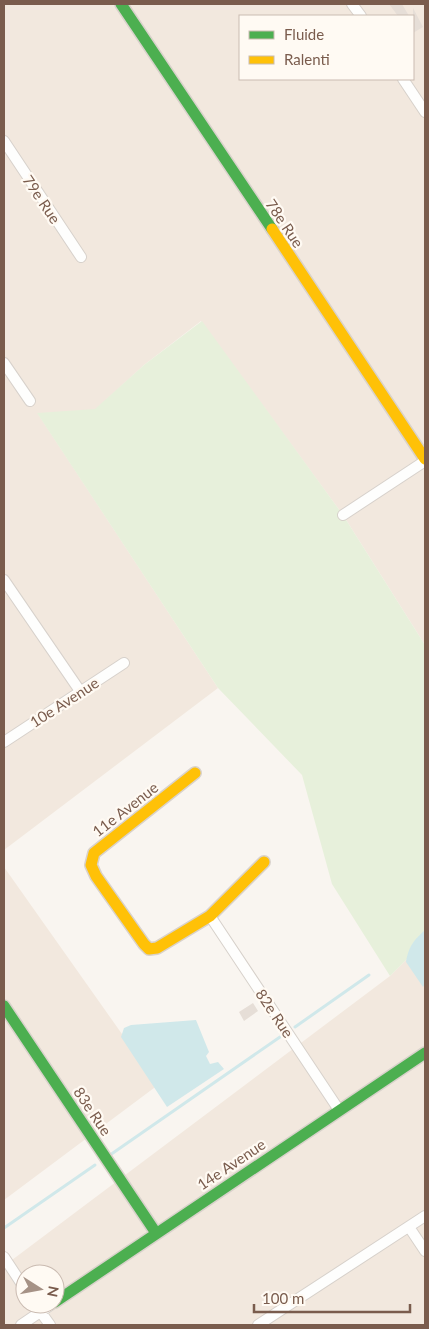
<svg xmlns="http://www.w3.org/2000/svg" width="429" height="1329" font-family="Lato,sans-serif">
<style>
.residential{fill:#f2e8de;fill-rule:evenodd}
.green{fill:#e7f0db}
.water{fill:#d0e8ea}
.lines{fill:none;stroke-linecap:round;stroke-linejoin:round}
.stream{stroke:#d0e8ea;stroke-width:3}
.building{fill:#e6ded7}
.street-casing{stroke:#d7d1cb;stroke-width:12}
.fast-casing{stroke:#d9d2cb;stroke-width:14}
.slow-casing{stroke:#d9d2cb;stroke-width:14}
.street{stroke:#fefefd;stroke-width:10}
.fast{stroke:#4caf50;stroke-width:11}
.slow{stroke:#ffc107;stroke-width:11}
.labels{text-anchor:middle;dominant-baseline:central;stroke-width:4.5;stroke-linejoin:round;paint-order:stroke}
.street-label{font-size:15px;fill:#7a5c4d;stroke:#fffaf3}
</style>
<rect width="100%" height="100%" fill="#f9f5f0"/>
<!-- residential -->
<path class="residential" d="M 4,4 L 425,4 L 425,645 L 343,515 L 201,321 L 144,365 L 95,410 L 38,414 L 218,688 L 4,850 ZM 240,16 L 413,16 L 413,79 L 240,79 Z
M 4,867 L 158,1085 L 4,1200 Z
M 425,941 L 425,1325 L 4,1325 L 4,1266 L 390,976 ZM 25,1274 L 55,1274 L 55,1304 L 25,1304 Z"/>
<!-- green -->
<path class="green" d="M 202,321 L 343,515 L 425,645 L 425,941 L 390,976 L 332,884 L 302,775 L 218,688 L 37,413 L 95,409 L 144,365 Z"/>
<!-- water -->
<path class="water" d="M 425,930 L 425,984 L 423,987 L 406,962 C 409,946 413,941 425,930 Z
M 196,1020 L 209,1052 L 206,1056 L 210,1064 L 218,1062 L 224,1069 L 167,1107 L 121,1037 L 124,1028 L 131,1025 Z"/>
<g class="lines">
<!-- stream -->
<path class="stream" d="M 295,1027 L 369,975
M 110,1155 L 280,1037
M 4,1228 L 95,1165"/>
</g>
<!-- building -->
<path class="building" d="M 389,4 L 402,4 L 409,16 L 398,16 Z
M 413,8 L 423,27 L 413,33 Z
M 253,1003 L 258,1011 L 244,1021 L 239,1012 Z"/>
<g class="lines">
<defs>
<path id="street" d="M 352,4 L 361,16
M 403,79 L 425,112
M 4,141 L 81,257
M 4,363 L 30,401
M 343,515 L 425,461
M 4,580 L 80,691
M 4,742 L 124,663
M 210,916 L 339,1110
M 409,1227 L 425,1251
M 4,1257 L 25,1289
M 35,1304 L 50,1325
M 21,1325 L 52,1304
M 258,1325 L 425,1216"/>
<path id="fast" d="M 121,4 L 272,229
M 4,1006 L 156,1233
M 55,1302 L 425,1053"/>
<path id="slow" d="M 272,229 L 425,459
M 195,773 L 94,853 L 91,865 L 96,876 L 144,944 L 149,949 L 157,948 L 210,916 L 264,862"/>
</defs>
<!-- street casing -->
<use href="#street" class="street-casing"/>
<!-- fast casing -->
<use href="#fast" class="fast-casing"/>
<!-- slow casing -->
<use href="#slow" class="slow-casing"/>
<!-- street -->
<use href="#street" class="street"/>
<!-- fast -->
<use href="#fast" class="fast"/>
<!-- slow -->
<use href="#slow" class="slow"/>
</g>
<g class="labels">
<!-- street labels -->
<g class="street-label">
<text transform="translate(42 199) rotate(56)">79e Rue</text>
<text transform="translate(285 223) rotate(56)">78e Rue</text>
<text transform="translate(64 702) rotate(-33)">10e Avenue</text>
<text transform="translate(125 809) rotate(-38)">11e Avenue</text>
<text transform="translate(275 1013) rotate(56)">82e Rue</text>
<text transform="translate(93 1111) rotate(56)">83e Rue</text>
<text transform="translate(231 1164) rotate(-34)">14e Avenue</text>
</g>
</g>
<!-- border -->
<rect width="429" height="1329" fill="none" stroke="#7a5c4d" stroke-width="10"/>
<!-- legend -->
<rect x="239" y="15" width="175" height="65" fill="#fffaf3" stroke="#cabbb1"/>
<rect x="249" y="31" width="25" height="8" fill="#4caf50" stroke="#cabbb1"/>
<text x="284" y="40" font-size="15" fill="#7a5c4d">Fluide</text>
<rect x="249" y="56" width="25" height="8" fill="#ffc107" stroke="#cabbb1"/>
<text x="284" y="65" font-size="15" fill="#7a5c4d">Ralenti</text>
<!-- north arrow -->
<g transform="translate(40 1289) rotate(101)"><circle r="24" fill="#fffaf3" stroke="#cabbb1"/>
<path d="M0-4L9 19L0 12L-9 19Z" fill="#a69286"/>
<text y="-8" font-size="14" font-weight="bold" text-anchor="middle" fill="#7a5c4d">N</text>
</g>
<!-- scale -->
<path d="M254 1304v8h156v-8" fill="none" stroke="#7a5c4d" stroke-width="2.5"/>
<text x="262" y="1304" font-size="15" fill="#7a5c4d" stroke="#fffaf3" stroke-width="4" paint-order="stroke">100 m</text>
</svg>
